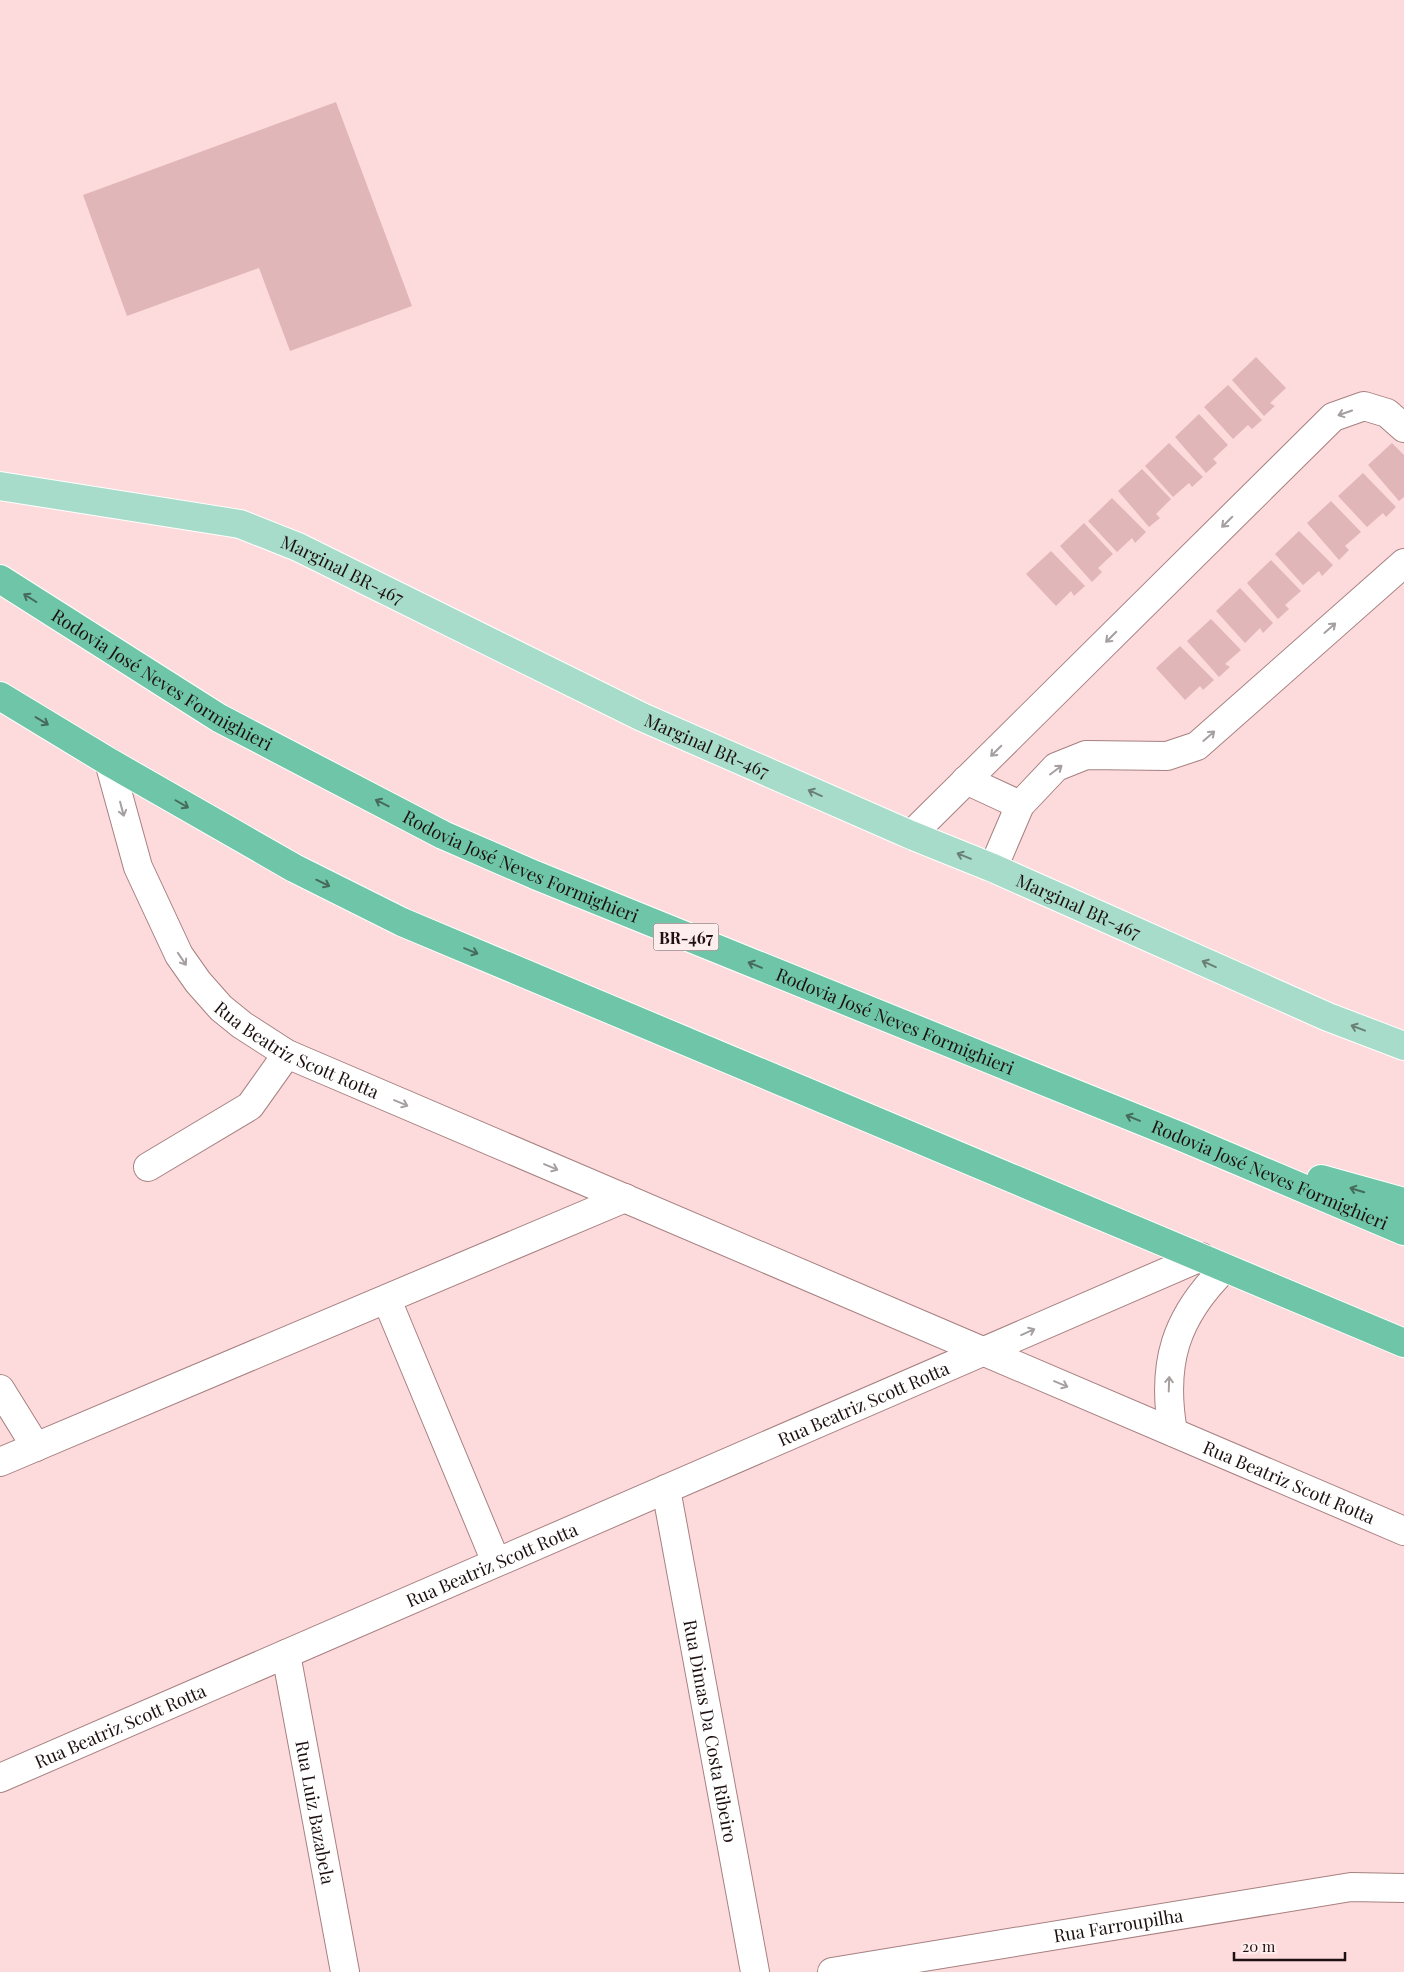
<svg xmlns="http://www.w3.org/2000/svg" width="1404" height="1972" font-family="'Playfair Display',serif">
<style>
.building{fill:#e0b6b8}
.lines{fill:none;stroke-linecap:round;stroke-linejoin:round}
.minor-casing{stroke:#a78081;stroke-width:30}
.major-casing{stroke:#fff;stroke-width:30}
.highway-casing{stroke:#fff;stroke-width:30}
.minor{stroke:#fff;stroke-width:28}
.major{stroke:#a8dcca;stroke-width:28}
.highway{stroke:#6ec5a7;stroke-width:28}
.oneway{stroke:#a59fa0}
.oneway2{stroke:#466a5c}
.oneway3{stroke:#6a8077}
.labels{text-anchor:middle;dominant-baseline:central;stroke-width:5;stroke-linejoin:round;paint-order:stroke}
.shield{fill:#feeded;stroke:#615253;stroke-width:1}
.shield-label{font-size:16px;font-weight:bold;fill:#1e1011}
.street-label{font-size:18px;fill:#1e1011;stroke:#feeded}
</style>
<rect width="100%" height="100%" fill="#fddbdc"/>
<!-- building -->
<path class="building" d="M 336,102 L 412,306 L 290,351 L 259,268 L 127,316 L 83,195 Z
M 1256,357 L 1286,388 L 1270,403 L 1275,406 L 1264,416 L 1232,380 Z
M 1228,385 L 1262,420 L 1252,429 L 1248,425 L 1233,439 L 1204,407 Z
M 1199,414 L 1228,445 L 1213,459 L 1217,463 L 1206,473 L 1175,437 Z
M 1169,443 L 1203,477 L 1192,487 L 1189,483 L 1173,497 L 1145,466 Z
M 1392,443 L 1404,455 L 1404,497 L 1399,501 L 1368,465 Z
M 1142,469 L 1171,499 L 1156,514 L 1160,518 L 1149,527 L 1118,491 Z
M 1363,473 L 1396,507 L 1386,517 L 1383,513 L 1367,527 L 1338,496 Z
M 1112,498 L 1146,532 L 1135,543 L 1132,538 L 1117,552 L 1088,521 Z
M 1331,501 L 1361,532 L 1345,546 L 1349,550 L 1339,560 L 1307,523 Z
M 1084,523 L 1113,554 L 1098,568 L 1102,572 L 1092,582 L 1060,546 Z
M 1299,531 L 1333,565 L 1322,576 L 1319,571 L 1303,585 L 1275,554 Z
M 1051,551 L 1085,586 L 1074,596 L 1071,591 L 1056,606 L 1026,574 Z
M 1271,560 L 1301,591 L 1285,605 L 1289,609 L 1278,619 L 1247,583 Z
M 1240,588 L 1273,623 L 1263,633 L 1260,628 L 1245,643 L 1216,611 Z
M 1211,619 L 1241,650 L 1225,664 L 1230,667 L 1219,677 L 1187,641 Z
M 1180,646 L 1214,680 L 1203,690 L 1200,686 L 1185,700 L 1156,668 Z"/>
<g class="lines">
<defs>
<g id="minor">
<path id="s1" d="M 109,762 L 138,867 L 179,955 L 198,982 L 221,1008 L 242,1025 L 287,1054 L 1404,1531"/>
<path d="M 966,780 L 1020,805"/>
<path d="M 911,835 L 1333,417 L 1364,406 L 1387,413 L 1404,428"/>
<path d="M 993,868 L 1020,805 L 1056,767 L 1086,755 L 1167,756 L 1197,746 L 1404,563"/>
<path d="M 148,1167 L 250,1106 L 287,1054"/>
<path d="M 387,1300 L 496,1562"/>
<path d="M 0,1389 L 36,1447"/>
<path d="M 1173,1432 C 1161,1364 1175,1317 1225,1268"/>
<path d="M 0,1462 L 625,1198"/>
<path id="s2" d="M 666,1489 L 755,1972"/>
<path id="s3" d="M 286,1654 L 345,1972"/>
<path id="s4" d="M 0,1778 L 1201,1257"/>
<path id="s5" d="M 832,1972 L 1351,1887 L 1404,1888"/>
</g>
<g id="major">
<path id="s6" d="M 0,486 L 240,524 L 298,547 L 642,717 L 911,835 L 993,868 L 1328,1017 L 1404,1046"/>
</g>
<g id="highway">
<path id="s7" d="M 0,579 L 219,718 L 443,835 L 535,875 L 1182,1137 L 1404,1231"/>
<path d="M 0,696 L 109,762 L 294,868 L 402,922 L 1404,1343"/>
<path d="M 1321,1179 L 1404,1202"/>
</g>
</defs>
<!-- minor casing -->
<use href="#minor" class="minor-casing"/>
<!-- major casing -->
<use href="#major" class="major-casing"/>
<!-- highway casing -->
<use href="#highway" class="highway-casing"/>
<!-- minor -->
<use href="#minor" class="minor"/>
<!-- major -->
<use href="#major" class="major"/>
<!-- highway -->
<use href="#highway" class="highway"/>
</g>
<!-- one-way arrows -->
<defs><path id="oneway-shaft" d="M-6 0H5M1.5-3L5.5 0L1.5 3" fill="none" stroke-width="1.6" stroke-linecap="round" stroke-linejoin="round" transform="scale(1.25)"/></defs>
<g class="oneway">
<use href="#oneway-shaft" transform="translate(1345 413) rotate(161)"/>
<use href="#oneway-shaft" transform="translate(1227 522) rotate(135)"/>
<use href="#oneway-shaft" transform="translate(1330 628) rotate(-41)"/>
<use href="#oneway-shaft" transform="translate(1111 637) rotate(135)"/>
<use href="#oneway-shaft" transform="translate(1209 736) rotate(-41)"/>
<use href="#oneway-shaft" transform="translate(996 751) rotate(135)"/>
<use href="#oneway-shaft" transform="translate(1056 770) rotate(-37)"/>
<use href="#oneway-shaft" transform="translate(122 809) rotate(75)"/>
<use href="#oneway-shaft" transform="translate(182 959) rotate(56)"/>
<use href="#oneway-shaft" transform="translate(401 1103) rotate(23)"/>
<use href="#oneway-shaft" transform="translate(551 1167) rotate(23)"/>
<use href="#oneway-shaft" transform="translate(1028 1332) rotate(-24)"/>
<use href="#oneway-shaft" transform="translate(1061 1384) rotate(23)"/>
<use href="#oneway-shaft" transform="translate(1169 1384) rotate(-88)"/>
</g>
<g class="oneway2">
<use href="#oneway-shaft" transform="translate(30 598) rotate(-148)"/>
<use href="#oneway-shaft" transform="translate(42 721) rotate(31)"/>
<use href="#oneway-shaft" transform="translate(382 803) rotate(-153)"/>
<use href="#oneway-shaft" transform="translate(182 804) rotate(30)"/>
<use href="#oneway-shaft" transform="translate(323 883) rotate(26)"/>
<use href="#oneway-shaft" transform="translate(471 951) rotate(22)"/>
<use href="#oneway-shaft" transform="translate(755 965) rotate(-158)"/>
<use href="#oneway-shaft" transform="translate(1133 1118) rotate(-158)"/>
<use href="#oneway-shaft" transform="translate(1357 1190) rotate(-163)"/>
</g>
<g class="oneway3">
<use href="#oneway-shaft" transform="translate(815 793) rotate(-156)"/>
<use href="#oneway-shaft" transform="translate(964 856) rotate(-158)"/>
<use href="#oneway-shaft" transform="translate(1209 964) rotate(-156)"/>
<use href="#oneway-shaft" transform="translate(1358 1028) rotate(-159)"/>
</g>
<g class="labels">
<!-- shield labels -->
<rect class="shield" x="653.5" y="923.5" width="65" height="27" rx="4"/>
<g class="shield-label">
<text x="686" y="937">BR-467</text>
</g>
<!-- street labels -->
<g class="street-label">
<text stroke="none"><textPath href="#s6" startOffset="355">Marginal BR-467</textPath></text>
<text stroke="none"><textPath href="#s7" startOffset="191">Rodovia José Neves Formighieri</textPath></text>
<text stroke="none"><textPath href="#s6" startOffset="760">Marginal BR-467</textPath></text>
<text stroke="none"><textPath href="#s7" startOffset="596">Rodovia José Neves Formighieri</textPath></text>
<text stroke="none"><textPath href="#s6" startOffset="1165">Marginal BR-467</textPath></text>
<text stroke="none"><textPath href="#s7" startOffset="1001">Rodovia José Neves Formighieri</textPath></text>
<text stroke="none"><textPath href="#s1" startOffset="361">Rua Beatriz Scott Rotta</textPath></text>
<text stroke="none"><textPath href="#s7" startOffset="1406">Rodovia José Neves Formighieri</textPath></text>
<text stroke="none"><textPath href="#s4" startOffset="941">Rua Beatriz Scott Rotta</textPath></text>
<text stroke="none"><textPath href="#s1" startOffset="1444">Rua Beatriz Scott Rotta</textPath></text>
<text stroke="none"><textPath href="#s4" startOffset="536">Rua Beatriz Scott Rotta</textPath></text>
<text stroke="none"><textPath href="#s4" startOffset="131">Rua Beatriz Scott Rotta</textPath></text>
<text stroke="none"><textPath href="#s2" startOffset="246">Rua Dimas Da Costa Ribeiro</textPath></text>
<text stroke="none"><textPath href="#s3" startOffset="161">Rua Luiz Bazabela</textPath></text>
<text stroke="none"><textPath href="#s5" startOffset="290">Rua Farroupilha</textPath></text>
</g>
</g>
<!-- scale -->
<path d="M1234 1952v8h111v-8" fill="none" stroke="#1e1011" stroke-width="2.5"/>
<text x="1242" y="1952" font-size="15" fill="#1e1011" stroke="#feeded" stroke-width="4" paint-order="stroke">20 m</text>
</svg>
